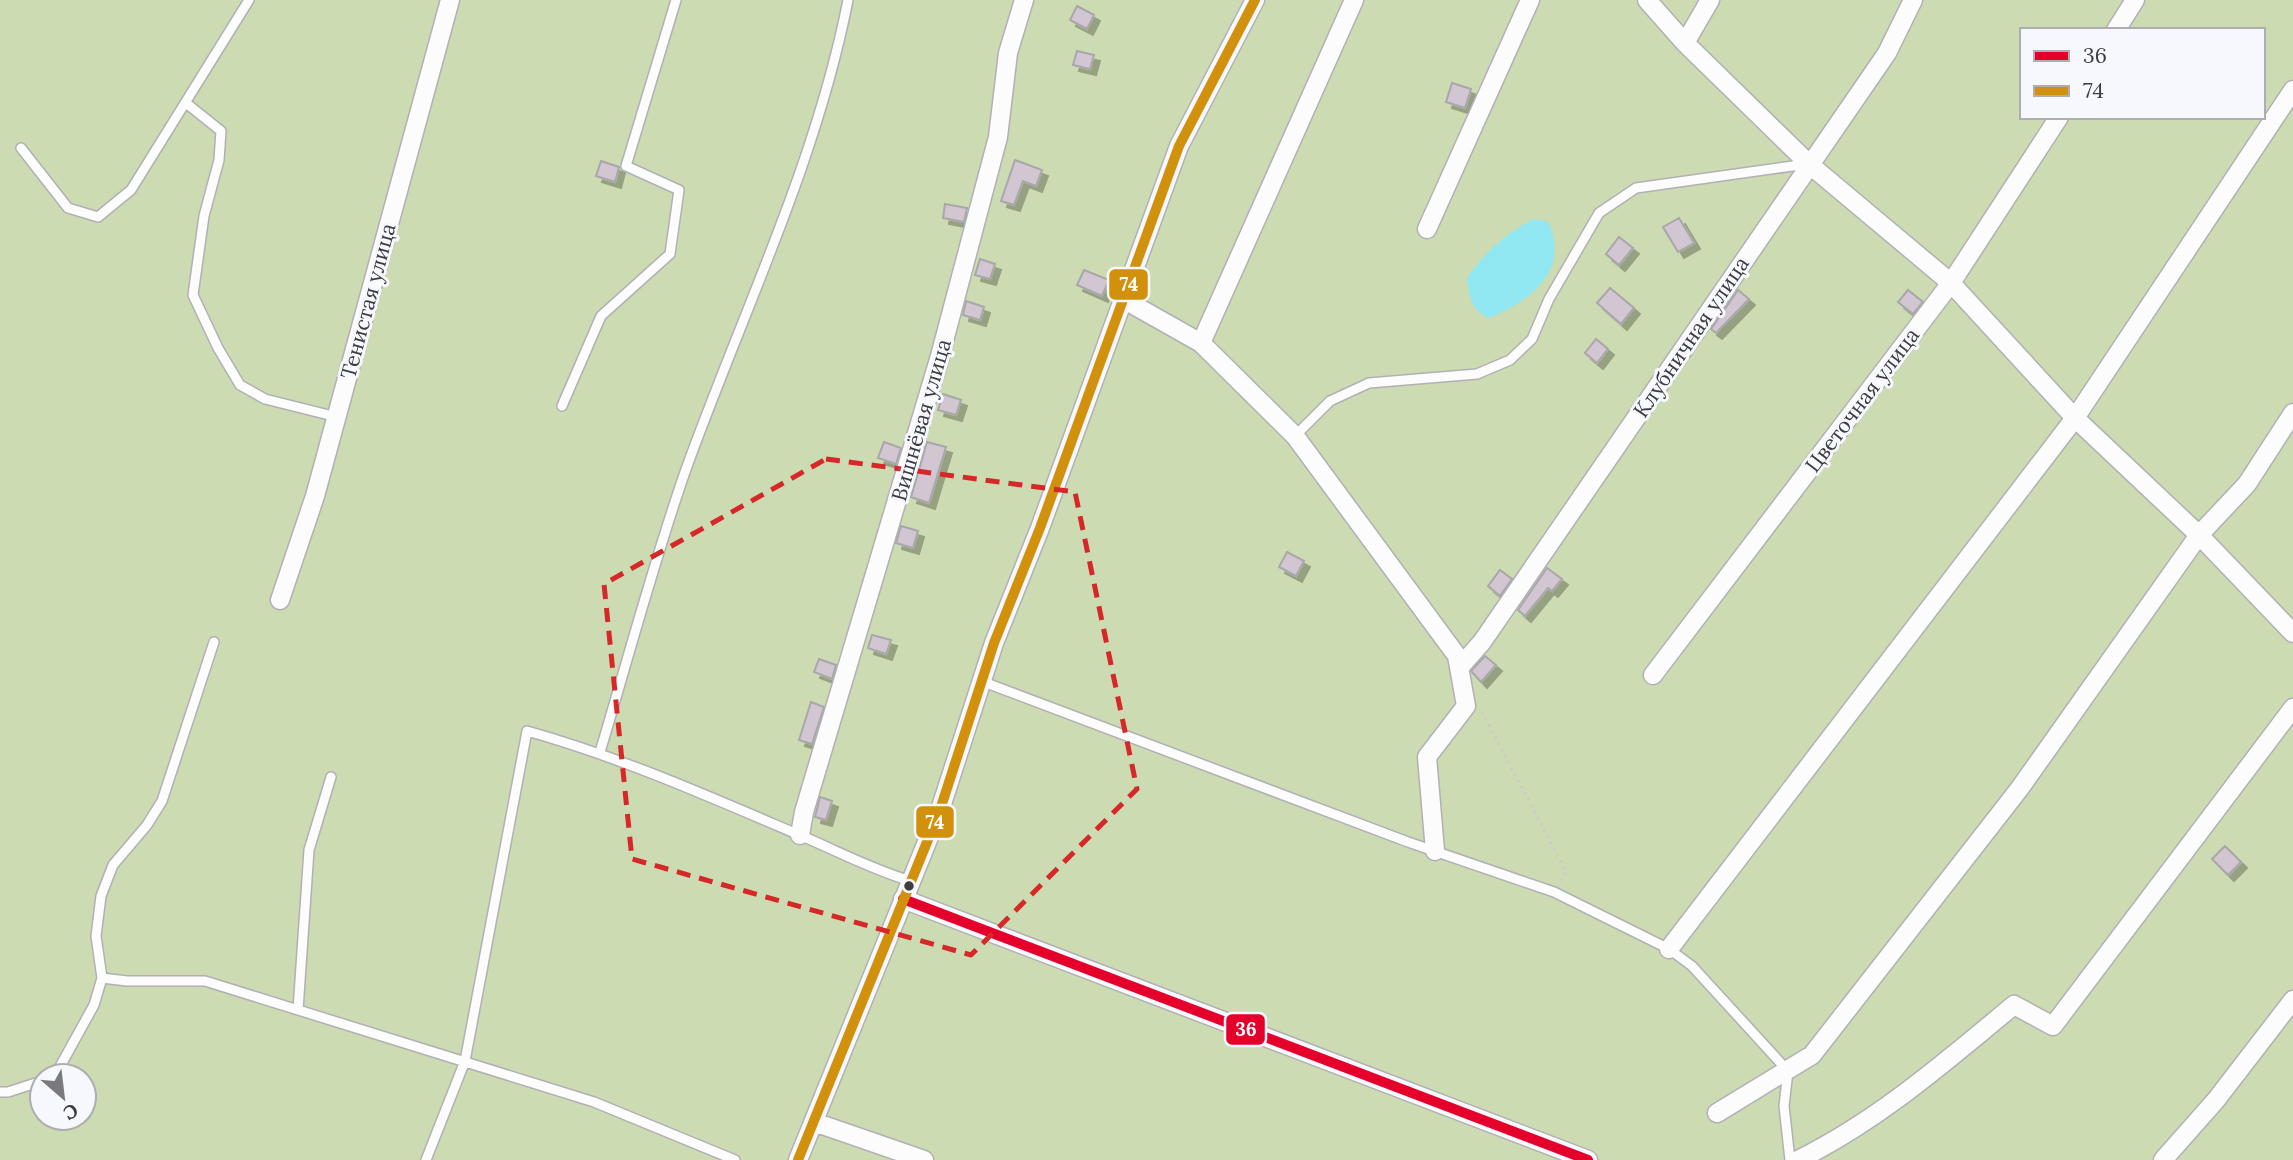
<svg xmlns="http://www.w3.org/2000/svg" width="2293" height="1160" font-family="Lora,serif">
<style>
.green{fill:#ccdbb1;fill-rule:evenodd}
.water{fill:#91e8f2}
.building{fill:#d3c6d3;stroke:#a8a7aa;stroke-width:2;filter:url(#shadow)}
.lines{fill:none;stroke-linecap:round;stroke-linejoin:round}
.lane-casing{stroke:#b1b1b5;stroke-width:12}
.street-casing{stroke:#b1b1b5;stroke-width:21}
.path{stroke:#cbcbcb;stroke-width:3.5;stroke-dasharray:2 5;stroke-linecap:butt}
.lane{stroke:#fcfcfd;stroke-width:9}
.street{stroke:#fcfcfd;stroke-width:18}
.bus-1-casing{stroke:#f7f7fe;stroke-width:16}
.bus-2-casing{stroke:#f7f7fe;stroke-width:16}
.bus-1{stroke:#e4002b;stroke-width:10}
.bus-2{stroke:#d2910d;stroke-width:10}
.marked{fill:none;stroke:#d62828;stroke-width:5;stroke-dasharray:14 9;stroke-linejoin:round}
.bus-dot{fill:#3d3d40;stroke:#f7f7fe;stroke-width:2.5}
.labels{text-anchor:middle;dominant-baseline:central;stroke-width:6;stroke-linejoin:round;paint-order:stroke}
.street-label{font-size:21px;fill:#3d3d40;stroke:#f7f7fe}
.line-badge{stroke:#f7f7fe;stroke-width:2.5}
.badge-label{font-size:19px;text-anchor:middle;font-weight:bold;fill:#fff}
</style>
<defs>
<filter id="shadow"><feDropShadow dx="6" dy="6" stdDeviation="0" flood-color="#0004"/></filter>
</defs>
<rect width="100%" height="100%" fill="#ebebef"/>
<!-- green -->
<path class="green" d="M 0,0 L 2293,0 L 2293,1160 L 0,1160 ZM 2022,30 L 2263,30 L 2263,117 L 2022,117 ZM 42,1076 L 84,1076 L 84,1118 L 42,1118 Z"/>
<!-- water -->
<path class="water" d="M 1534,219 L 1548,222 C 1571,270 1530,302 1488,318 C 1471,309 1469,297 1467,278 C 1485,252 1505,234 1534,219 Z"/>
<!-- building -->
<path class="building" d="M 1077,6 L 1094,15 L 1087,29 L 1070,20 Z
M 1077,51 L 1094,55 L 1090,69 L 1073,65 Z
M 1452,83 L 1471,89 L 1465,108 L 1446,102 Z
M 1015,160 L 1042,170 L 1036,186 L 1023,181 L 1014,205 L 1001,201 Z
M 601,161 L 619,167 L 615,182 L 596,176 Z
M 945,204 L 967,208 L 964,222 L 943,218 Z
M 1679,218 L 1694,243 L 1678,252 L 1663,227 Z
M 1619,237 L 1633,248 L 1619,265 L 1606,254 Z
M 980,259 L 995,264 L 990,279 L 975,275 Z
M 1084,270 L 1109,280 L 1102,296 L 1077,285 Z
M 1610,288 L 1634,308 L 1621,324 L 1597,303 Z
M 1738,290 L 1749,299 L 1716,333 L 1711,329 Z
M 1908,290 L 1923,302 L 1913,314 L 1898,302 Z
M 966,301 L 984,307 L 980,320 L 963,315 Z
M 1596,339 L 1608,349 L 1597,363 L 1585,353 Z
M 943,394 L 961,400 L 956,415 L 938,410 Z
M 884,442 L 901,448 L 896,464 L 878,458 Z
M 927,442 L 946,447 L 929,503 L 911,497 Z
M 901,526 L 918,531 L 913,548 L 896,543 Z
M 1287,552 L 1304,561 L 1296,576 L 1279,567 Z
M 1547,568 L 1562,579 L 1552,591 L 1548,588 L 1525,616 L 1518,610 Z
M 1500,570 L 1512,579 L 1500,596 L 1488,586 Z
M 872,635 L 891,640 L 886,654 L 868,648 Z
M 1485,656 L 1496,665 L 1481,682 L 1471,671 Z
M 819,659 L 836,665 L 832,679 L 814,672 Z
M 811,702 L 824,707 L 812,744 L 799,740 Z
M 820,797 L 832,801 L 826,820 L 815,817 Z
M 2225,846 L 2241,862 L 2228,875 L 2212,859 Z"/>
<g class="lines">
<defs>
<path id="lane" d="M 186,103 L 221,131 L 219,160 L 204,216 L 193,295 L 218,348 L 240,385 L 265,399 L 337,417
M 21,148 L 68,208 L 98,217 L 131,190 L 249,0
M 562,406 L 601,316 L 670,254 L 679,190 L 626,166 L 676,0
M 1295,436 L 1330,401 L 1369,383 L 1477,374 L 1510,360 L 1532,339 L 1549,299 L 1599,213 L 1636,188 L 1807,164
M 981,681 L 1408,842 L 1554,892 L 1669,949 L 1692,966 L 1788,1071 L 1784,1106 L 1790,1160
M 600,752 C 628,659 653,564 685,472 C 741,316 816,164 848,0
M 102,978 L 127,981 L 205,981 L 594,1102 L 735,1160
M 298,1010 L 309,850 L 331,777
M 51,1076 L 57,1072 L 94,1005 L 102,978 L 96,936 L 101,896 L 113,865 L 147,825 L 162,801 L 214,642
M 0,1092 L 8,1092 L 42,1081
M 426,1160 L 465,1061 L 527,731 C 620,757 708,796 797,834 C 836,850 870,869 911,881"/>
<path id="street" d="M 1647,0 L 1685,43 L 1809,164 L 1951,283 L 2075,418 L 2199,535 L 2293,633
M 2116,30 L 2135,0
M 1685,43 L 1710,0
M 1427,229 L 1530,0
M 1123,299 L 1201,343 L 1295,436 L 1457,656 L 1466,706 L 1427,757 L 1435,851
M 1201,343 L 1354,0
M 280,600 L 315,496 L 450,0
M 1459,668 L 1482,642 L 1887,53 L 1913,0
M 1653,675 L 1951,283 L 2059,117
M 800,835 L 804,812 L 940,356 L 998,137 L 1008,53 L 1024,0
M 903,899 L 1588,1160
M 1669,949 L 2075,418 L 2293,90
M 1717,1113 L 1812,1055 L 2020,788 L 2199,535 L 2247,484 L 2293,413
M 814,1122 L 924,1160
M 798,1160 L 940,810 L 994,643 L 1040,528 L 1179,146 L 1255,0
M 1798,1160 C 1879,1120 1945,1062 2014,1005 L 2053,1026 L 2293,708
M 2163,1160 L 2216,1100 L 2293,1000"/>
</defs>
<!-- lane casing -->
<use href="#lane" class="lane-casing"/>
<!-- street casing -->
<use href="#street" class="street-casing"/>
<!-- path -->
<path class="path" d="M 1482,712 L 1566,871 L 1560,881"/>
<!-- lane -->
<use href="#lane" class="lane"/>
<!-- street -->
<use href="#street" class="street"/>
<defs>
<path id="bus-1" d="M 903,899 L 1588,1160"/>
<path id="bus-2" d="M 798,1160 L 940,810 L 994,643 L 1040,528 L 1179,146 L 1255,0"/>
</defs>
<!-- bus-1 casing -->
<use href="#bus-1" class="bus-1-casing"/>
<!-- bus-2 casing -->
<use href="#bus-2" class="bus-2-casing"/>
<!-- bus-1 -->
<use href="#bus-1" class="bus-1"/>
<!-- bus-2 -->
<use href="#bus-2" class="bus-2"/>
</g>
<!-- marked area -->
<path class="marked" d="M 826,459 L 1075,492 L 1137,789 L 971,955 L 632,859 L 604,584 Z"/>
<!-- markers -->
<circle class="bus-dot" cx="909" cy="886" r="6"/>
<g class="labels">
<!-- street labels -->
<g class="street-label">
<text transform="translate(368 301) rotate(-75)">Тенистая улица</text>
<text transform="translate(1691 337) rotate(-56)">Клубничная улица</text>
<text transform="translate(1862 400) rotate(-53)">Цветочная улица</text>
<text transform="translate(921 420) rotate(-74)">Вишнёвая улица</text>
</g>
</g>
<g class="line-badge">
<rect x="1108" y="268" width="41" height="33" rx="7" fill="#d2910d"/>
<rect x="915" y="805" width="40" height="34" rx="7" fill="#d2910d"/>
<rect x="1225" y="1013" width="41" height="33" rx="7" fill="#e4002b"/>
</g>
<g class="badge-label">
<text x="1129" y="291">74</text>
<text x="935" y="829">74</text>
<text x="1246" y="1036">36</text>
</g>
<!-- legend -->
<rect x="2020" y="28" width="245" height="91" fill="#f7f7fe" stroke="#adadb2" stroke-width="2"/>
<rect x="2034" y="51" width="35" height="10" fill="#e4002b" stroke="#adadb2" stroke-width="2"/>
<text x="2083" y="63" font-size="21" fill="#3d3d40">36</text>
<rect x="2034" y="86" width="35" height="10" fill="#d2910d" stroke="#adadb2" stroke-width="2"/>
<text x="2083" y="98" font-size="21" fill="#3d3d40">74</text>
<!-- north arrow -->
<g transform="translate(63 1097) rotate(152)"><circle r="33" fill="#f7f7fe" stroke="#adadb2" stroke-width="2"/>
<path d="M0-5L12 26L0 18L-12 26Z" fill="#7a7a7d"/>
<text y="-10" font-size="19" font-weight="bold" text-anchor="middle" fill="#3d3d40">С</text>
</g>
</svg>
